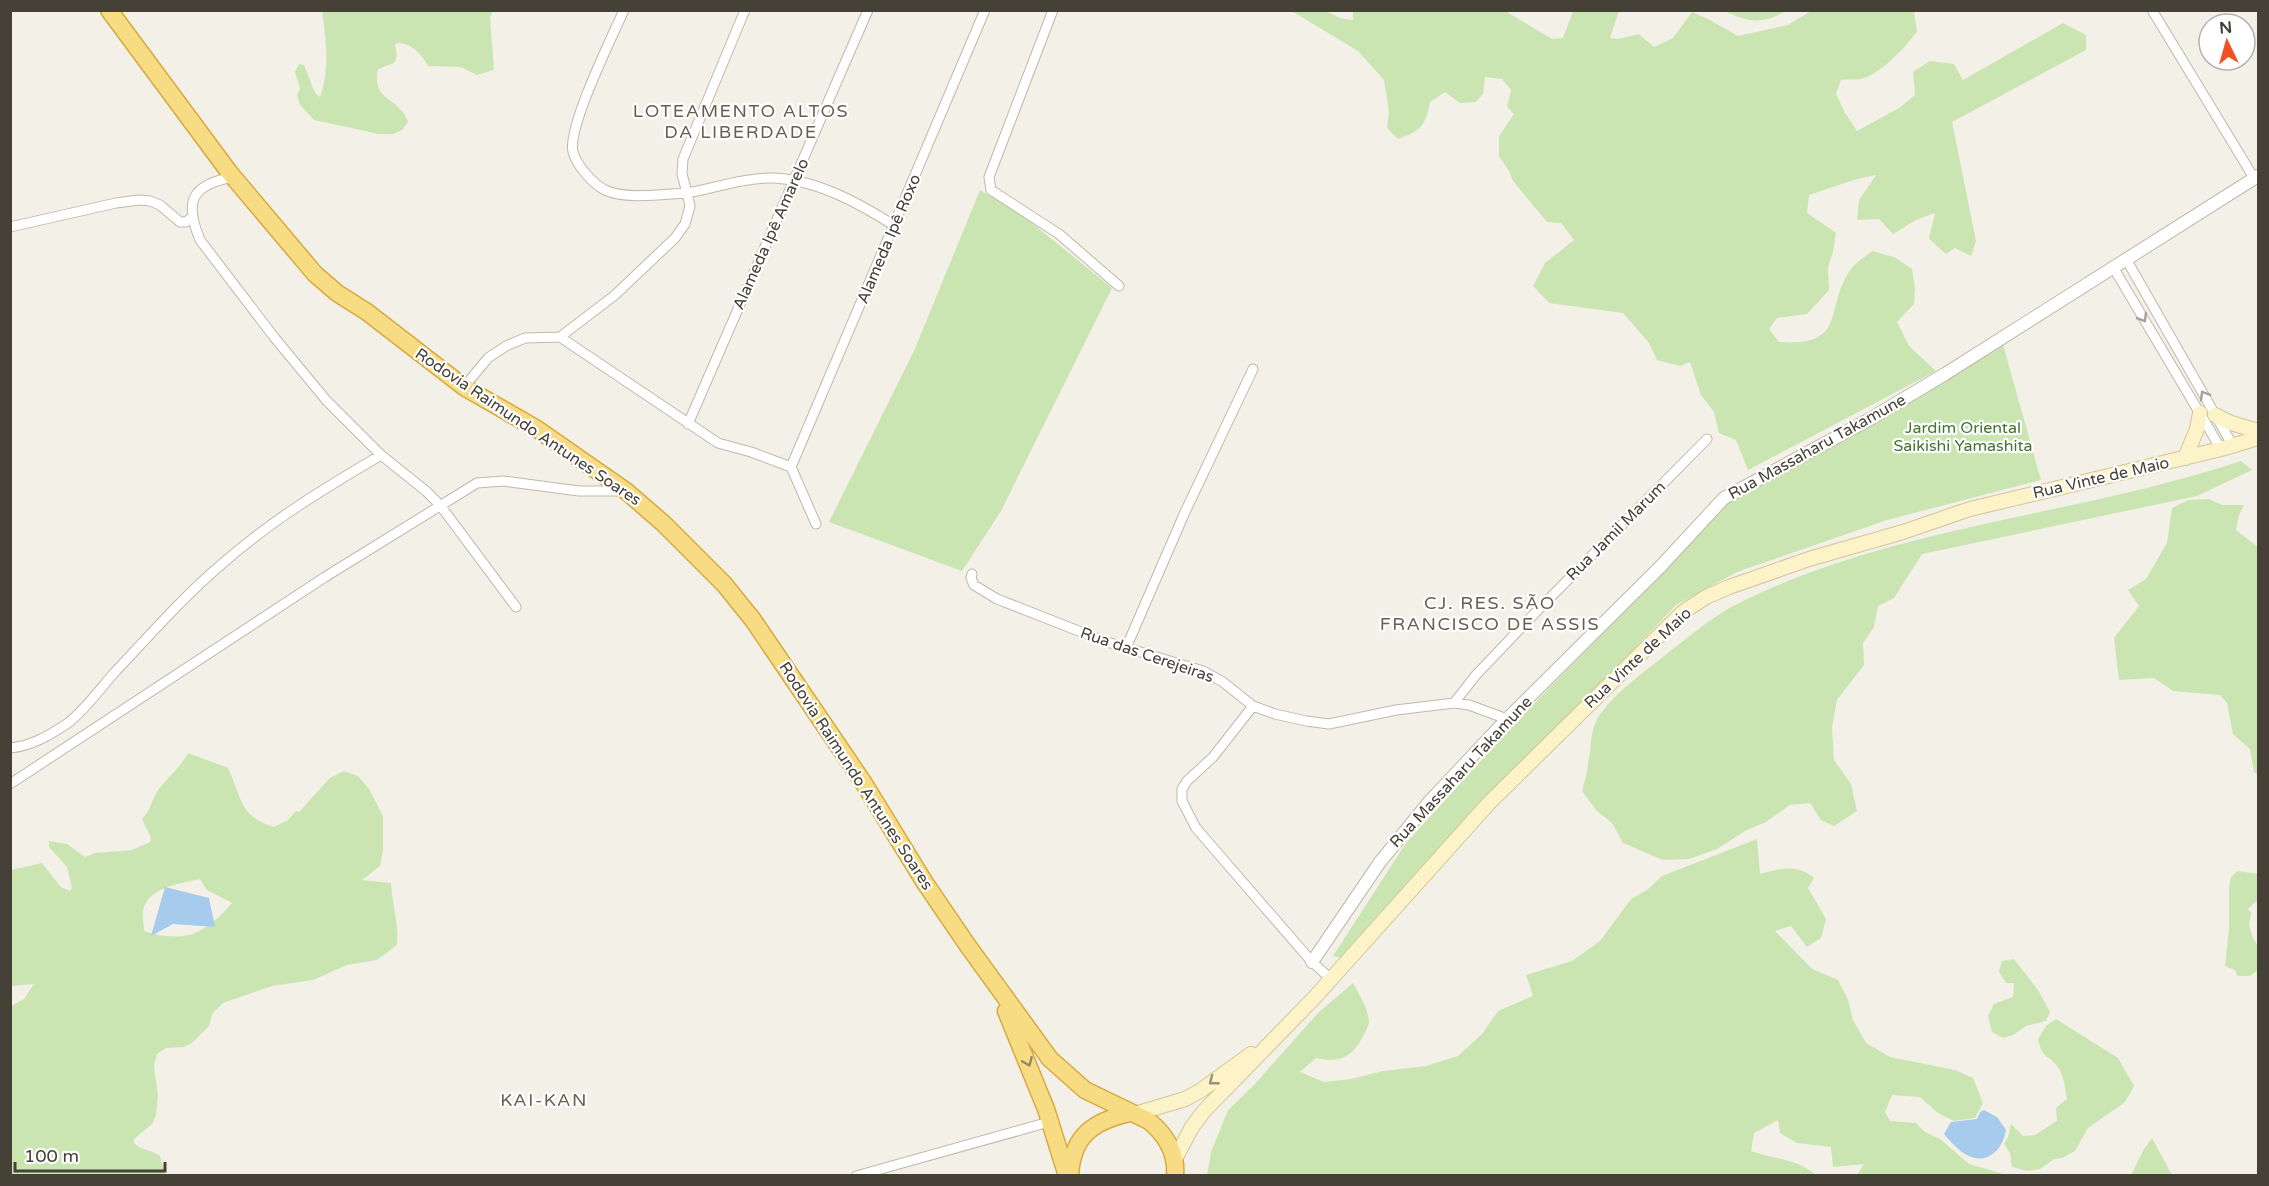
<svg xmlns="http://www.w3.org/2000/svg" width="2269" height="1186" font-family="'Varela Round',sans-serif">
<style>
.green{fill:#cae5b2;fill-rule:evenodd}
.water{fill:#a7cbed}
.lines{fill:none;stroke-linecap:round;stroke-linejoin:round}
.minor-casing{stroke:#beb9ab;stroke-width:11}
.tertiary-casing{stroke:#beb9ab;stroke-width:14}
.secondary-casing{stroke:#d1c699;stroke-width:16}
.trunk-casing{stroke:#d6aa3f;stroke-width:19}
.minor{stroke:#fff;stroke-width:9}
.tertiary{stroke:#fff;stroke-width:12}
.secondary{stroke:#fcf3c9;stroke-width:14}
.trunk{stroke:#f8dc84;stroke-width:16}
.oneway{stroke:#a2a09b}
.oneway2{stroke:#96875a}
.oneway3{stroke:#989179}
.labels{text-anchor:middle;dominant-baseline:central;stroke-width:4.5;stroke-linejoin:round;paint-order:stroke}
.street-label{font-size:16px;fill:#464137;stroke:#fff}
.park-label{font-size:16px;fill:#42752d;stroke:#fff}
.neighbourhood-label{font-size:18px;letter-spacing:1.5px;fill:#68604e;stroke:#fff}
</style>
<rect width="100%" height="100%" fill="#f3f0e8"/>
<!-- green -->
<path class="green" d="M 1290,10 L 1326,11 L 1340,18 L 1353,20 L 1353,11 L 1505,11 L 1552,39 L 1563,38 L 1573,11 L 1619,11 L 1610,38 L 1618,39 L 1639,34 L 1654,47 L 1673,38 L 1692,12 L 1708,19 L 1738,36 L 1788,25 L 1811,11 L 1914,11 L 1917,32 C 1904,48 1881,74 1861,79 C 1855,80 1847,79 1841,80 L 1836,94 L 1845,113 L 1857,131 L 1899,108 L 1915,95 L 1913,72 L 1930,61 L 1954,64 L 1963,80 L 2063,23 L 2086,35 L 2086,50 L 1952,122 L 1976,241 L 1971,256 L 1955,248 L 1946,254 L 1929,239 L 1935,213 L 1916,220 L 1893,234 L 1879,219 L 1857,220 L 1859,200 L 1876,175 C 1852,179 1831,188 1809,195 L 1807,213 L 1836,233 L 1833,252 L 1828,267 L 1829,290 L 1807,314 L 1777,318 L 1769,329 L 1779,342 C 1849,347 1823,308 1851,269 C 1856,262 1866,256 1872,251 L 1894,257 L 1912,269 L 1915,288 L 1914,304 L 1897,322 L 1909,346 L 1936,371 L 1748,470 L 1736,440 L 1719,433 L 1714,412 L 1701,395 L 1690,362 L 1680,366 L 1657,360 L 1649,343 L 1623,313 L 1549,303 L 1533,286 L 1545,263 L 1574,240 L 1561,223 L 1547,222 L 1513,181 L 1509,171 L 1499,156 L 1499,136 L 1514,114 L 1507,107 L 1511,90 L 1502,79 L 1485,77 L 1483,94 L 1476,102 L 1460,103 L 1445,92 L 1430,102 C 1425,126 1421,131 1398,139 L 1387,128 L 1389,112 L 1384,80 L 1358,51 Z
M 322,11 L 493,11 L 490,17 L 494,70 L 477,75 L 461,67 L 428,66 C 422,55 412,43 398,43 L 395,45 L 397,56 L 394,63 L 378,69 C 371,102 400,97 408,122 L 402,130 L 393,134 L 379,134 L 314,120 L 300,105 L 297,95 L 300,88 L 295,72 L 299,64 L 304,65 L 315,93 L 320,97 C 330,70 326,39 322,11 Z
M 1725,11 L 1786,11 C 1763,24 1748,23 1725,11 Z
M 980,190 L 1022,215 L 1112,288 L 1001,511 L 962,571 L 829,522 L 914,351 Z
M 2002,341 L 2041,480 L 1887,520 L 1737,572 L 1676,605 L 1342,958 L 1333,956 L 1406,843 L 1521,717 L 1664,570 L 1724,500 Z
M 2241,461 L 2252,470 L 2197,496 L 1922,554 L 1894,598 L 1878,606 L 1874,627 L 1863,643 L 1864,665 L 1837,700 L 1832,727 L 1834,760 L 1851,784 L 1857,811 L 1834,826 L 1821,820 L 1810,803 L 1790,805 L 1766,822 L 1745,831 L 1717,849 L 1689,859 L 1663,860 L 1623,843 L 1612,823 L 1597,811 L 1582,791 C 1584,783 1587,774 1588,765 C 1592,746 1589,729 1601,713 C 1618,690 1643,673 1665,655 C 1690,636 1715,614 1743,601 C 1901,524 2077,516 2241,461 Z
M 2209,499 L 2222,505 L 2244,505 L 2239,515 L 2236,530 L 2258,547 L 2258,775 L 2254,772 L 2250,749 L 2233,734 L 2227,703 L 2220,695 L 2173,691 L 2154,678 L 2119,680 L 2114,638 L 2139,606 L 2128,590 L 2146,579 L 2167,543 L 2172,508 L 2188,500 Z
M 188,753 L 228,768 C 242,797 238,816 274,827 L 288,820 L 296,811 L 299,812 L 330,778 L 344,771 L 358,776 L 369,789 L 383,816 L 383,850 L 380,866 L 362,880 L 391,883 C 392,904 399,924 397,945 L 377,960 L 347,965 L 313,980 L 272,986 L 223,1003 L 212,1014 L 209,1026 L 192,1043 L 184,1047 L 166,1048 L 157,1054 L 154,1066 L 158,1096 L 156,1115 L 152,1124 L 134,1139 L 134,1143 C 140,1150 152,1150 160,1156 L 165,1175 L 11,1175 L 11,1006 L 24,999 L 34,984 L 11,986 L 11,870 L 42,863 L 61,887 L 70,891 L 72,888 L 67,867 L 49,847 L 49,841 L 67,844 L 85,857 L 95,853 L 132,850 L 150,842 L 151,838 L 142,819 C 152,809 151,801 158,790 C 168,777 180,768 188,753 ZM 200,879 L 207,890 L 232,903 C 206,934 184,944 144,931 C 144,925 142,917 143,911 C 147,887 180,884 200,879 Z
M 1757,839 L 1760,874 C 1781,869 1796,863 1814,878 L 1808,888 L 1826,919 L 1821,938 L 1807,947 L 1791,926 L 1775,931 L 1812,969 L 1838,980 L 1848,1000 L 1853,1020 L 1866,1043 L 1890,1057 L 1955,1070 L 1973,1078 L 1983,1103 L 1975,1118 L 1954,1121 L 1938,1113 L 1920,1097 L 1892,1095 L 1885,1112 L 1890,1121 L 1916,1123 L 1925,1132 L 1940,1139 L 1969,1164 L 2007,1175 L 1857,1175 L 1864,1164 L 1833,1167 L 1831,1147 L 1797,1143 L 1780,1133 L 1778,1120 L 1754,1133 L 1751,1151 C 1773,1159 1798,1159 1816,1175 L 1207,1175 L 1211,1152 L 1228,1110 L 1254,1085 L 1318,1013 L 1353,983 C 1359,994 1369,1010 1369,1023 C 1368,1027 1365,1033 1363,1036 C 1352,1058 1339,1063 1316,1058 L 1300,1072 L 1324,1082 L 1351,1079 L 1383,1071 L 1426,1066 L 1458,1056 L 1482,1034 L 1498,1011 L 1533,996 L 1526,975 L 1572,961 L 1600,941 L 1631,899 L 1647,890 L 1662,876 Z
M 2238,871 L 2258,874 L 2258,900 L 2248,909 L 2251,913 L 2249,925 L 2253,938 L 2258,946 L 2258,970 L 2250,976 L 2237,976 L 2235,970 L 2225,966 L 2229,928 L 2229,888 L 2231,877 Z
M 2014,959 L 2038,990 L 2050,1012 L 2046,1021 L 2026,1026 L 2013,1035 L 2003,1038 L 1992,1032 L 1988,1016 L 1994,1004 L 2013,997 L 2014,983 L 2006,983 L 1999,972 L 2002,961 Z
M 2056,1019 L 2118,1058 L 2134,1086 L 2125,1102 L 2088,1128 L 2075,1151 L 2062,1158 L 2054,1159 L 2040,1169 L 2027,1171 L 2012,1167 L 2010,1153 L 2004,1144 L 2008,1137 L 2011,1124 L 2023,1136 L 2035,1135 L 2057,1121 L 2056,1108 L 2067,1099 C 2065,1088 2064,1075 2057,1066 C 2045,1052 2043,1060 2038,1039 L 2046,1026 Z
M 2152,1138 L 2172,1175 L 2131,1175 L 2144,1149 Z"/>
<!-- water -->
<path class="water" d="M 165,887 L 209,898 L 215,927 L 173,924 L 151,936 Z
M 1984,1110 L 1997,1117 L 2006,1130 C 2003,1150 1986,1167 1965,1154 C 1957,1149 1950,1141 1944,1134 L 1951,1122 L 1977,1119 L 1980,1112 Z"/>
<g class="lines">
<defs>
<path id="minor" d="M 624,10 C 612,37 567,128 573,152 C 577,166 593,184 605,190 C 626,200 664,194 687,193 L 682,174 L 683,159 L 745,10
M 1053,10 L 989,177 L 991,190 L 1059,234 L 1119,286
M 2152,10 L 2254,178
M 233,177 C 191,185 184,201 200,240 L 274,337 L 326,400 L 381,455 L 426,491 L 440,505 L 516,607
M 10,227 L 116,203 L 139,200 L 150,201 L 160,205 L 180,222 L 186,222 L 192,217
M 2126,259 L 2233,446
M 2113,267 L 2221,449
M 560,337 L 718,443 L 751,452 L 791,467 L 816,524
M 464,387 L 488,358 L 506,346 L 525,338 L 560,337 L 615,295 L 675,238 L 685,224 L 690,206 L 687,193 C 714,188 748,177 774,178 C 817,180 859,203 895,226
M 688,424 L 868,10
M 791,467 L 985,10
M 972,574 L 971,578 L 974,585 L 997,599 L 1104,641 L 1203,671 L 1223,682 L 1253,706 L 1275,714 L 1306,721 L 1329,724 L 1396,710 L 1454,703 L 1469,705 L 1507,719
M 1126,648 L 1185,512 L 1253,369
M 1454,703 L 1476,675 L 1537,611 L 1707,439
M 1253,706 L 1213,757 L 1187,781 L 1182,789 L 1182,801 L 1196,828 L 1312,962 L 1331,979
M 10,748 C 32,746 50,735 68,723 C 85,710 100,689 114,673 C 150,635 184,596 223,563 C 272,520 325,488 381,455
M 10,784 L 325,577 L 477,483 L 503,481 L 579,491 L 623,491
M 856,1176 L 1049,1122"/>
<path id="tertiary" d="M 1312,962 L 1380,862 L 1429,802 L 1507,719 L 1661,566 L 1724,498 L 1870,419 L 1945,374 L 2258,176"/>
<path id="secondary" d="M 2215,415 L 2231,423 L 2258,431
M 2185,458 L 2197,429 L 2200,413
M 1135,1114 L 1185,1099 L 1200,1091 L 1251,1054
M 1174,1161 L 1192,1127 L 1204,1111 L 1315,997 L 1489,803 L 1683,612 L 1706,597 L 1729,587 L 1809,559 L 1903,532 L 1970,509 L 2221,449 L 2258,438"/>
<path id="trunk" d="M 109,10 L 229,172 L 315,274 L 337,293 L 367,312 L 464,387 L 537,429 L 626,491 L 664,524 L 724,584 L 753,620 L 863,782 L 925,883 L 968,946 L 1050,1059 L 1085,1090 L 1149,1121 C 1166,1135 1177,1153 1175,1176
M 1006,1011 L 1046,1109 L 1067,1176
M 1070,1176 C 1072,1135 1094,1121 1130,1113"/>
</defs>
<!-- minor casing -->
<use href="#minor" class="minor-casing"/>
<!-- tertiary casing -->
<use href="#tertiary" class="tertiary-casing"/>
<!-- secondary casing -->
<use href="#secondary" class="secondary-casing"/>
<!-- trunk casing -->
<use href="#trunk" class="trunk-casing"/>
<!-- minor -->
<use href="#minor" class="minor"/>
<!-- tertiary -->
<use href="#tertiary" class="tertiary"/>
<!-- secondary -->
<use href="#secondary" class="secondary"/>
<!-- trunk -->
<use href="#trunk" class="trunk"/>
</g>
<!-- one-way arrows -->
<defs><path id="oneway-chevron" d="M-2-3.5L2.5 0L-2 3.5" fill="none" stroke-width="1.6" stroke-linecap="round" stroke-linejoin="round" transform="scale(1.5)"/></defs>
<g class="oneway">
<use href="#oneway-chevron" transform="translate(2143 318) rotate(59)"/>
<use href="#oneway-chevron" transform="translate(2204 395) rotate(-120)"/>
</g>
<use class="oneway2" href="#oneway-chevron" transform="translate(1028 1062) rotate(67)"/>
<use class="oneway3" href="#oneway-chevron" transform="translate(1213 1081) rotate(142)"/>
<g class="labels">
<!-- street labels -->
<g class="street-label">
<text transform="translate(771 234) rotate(-66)">Alameda Ipê Amarelo</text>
<text transform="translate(889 239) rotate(-67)">Alameda Ipê Roxo</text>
<text transform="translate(528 427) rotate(34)">Rodovia Raimundo Antunes Soares</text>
<text transform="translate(1817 447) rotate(-29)">Rua Massaharu Takamune</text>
<text transform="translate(2101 478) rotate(-13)">Rua Vinte de Maio</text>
<text transform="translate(1616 531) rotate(-45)">Rua Jamil Marum</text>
<text transform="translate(1147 655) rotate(19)">Rua das Cerejeiras</text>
<text transform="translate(1638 658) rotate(-43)">Rua Vinte de Maio</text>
<text transform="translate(1461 772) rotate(-47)">Rua Massaharu Takamune</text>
<text transform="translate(856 776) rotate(57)">Rodovia Raimundo Antunes Soares</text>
</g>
<!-- park labels -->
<g class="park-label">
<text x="1963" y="428">Jardim Oriental<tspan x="1963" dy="18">Saikishi Yamashita</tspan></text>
</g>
<!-- neighbourhood labels -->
<g class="neighbourhood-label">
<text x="741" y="111">LOTEAMENTO ALTOS<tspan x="741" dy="21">DA LIBERDADE</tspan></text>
<text x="1490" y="603">CJ. RES. SÃO<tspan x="1490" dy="21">FRANCISCO DE ASSIS</tspan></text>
<text x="544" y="1100">KAI-KAN</text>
</g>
</g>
<!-- border -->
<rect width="2269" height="1186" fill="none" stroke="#464137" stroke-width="24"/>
<!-- north arrow -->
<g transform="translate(2227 42) rotate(355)"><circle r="28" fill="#ffffff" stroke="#b5b3af" stroke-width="1.5"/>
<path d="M0-4.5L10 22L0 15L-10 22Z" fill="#ef5122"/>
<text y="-9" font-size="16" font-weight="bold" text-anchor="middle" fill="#464137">N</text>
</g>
<!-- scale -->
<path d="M15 1162v9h150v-9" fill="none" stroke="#464137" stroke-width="3"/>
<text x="24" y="1162" font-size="18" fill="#464137" stroke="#ffffff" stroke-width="4.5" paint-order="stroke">100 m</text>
</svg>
